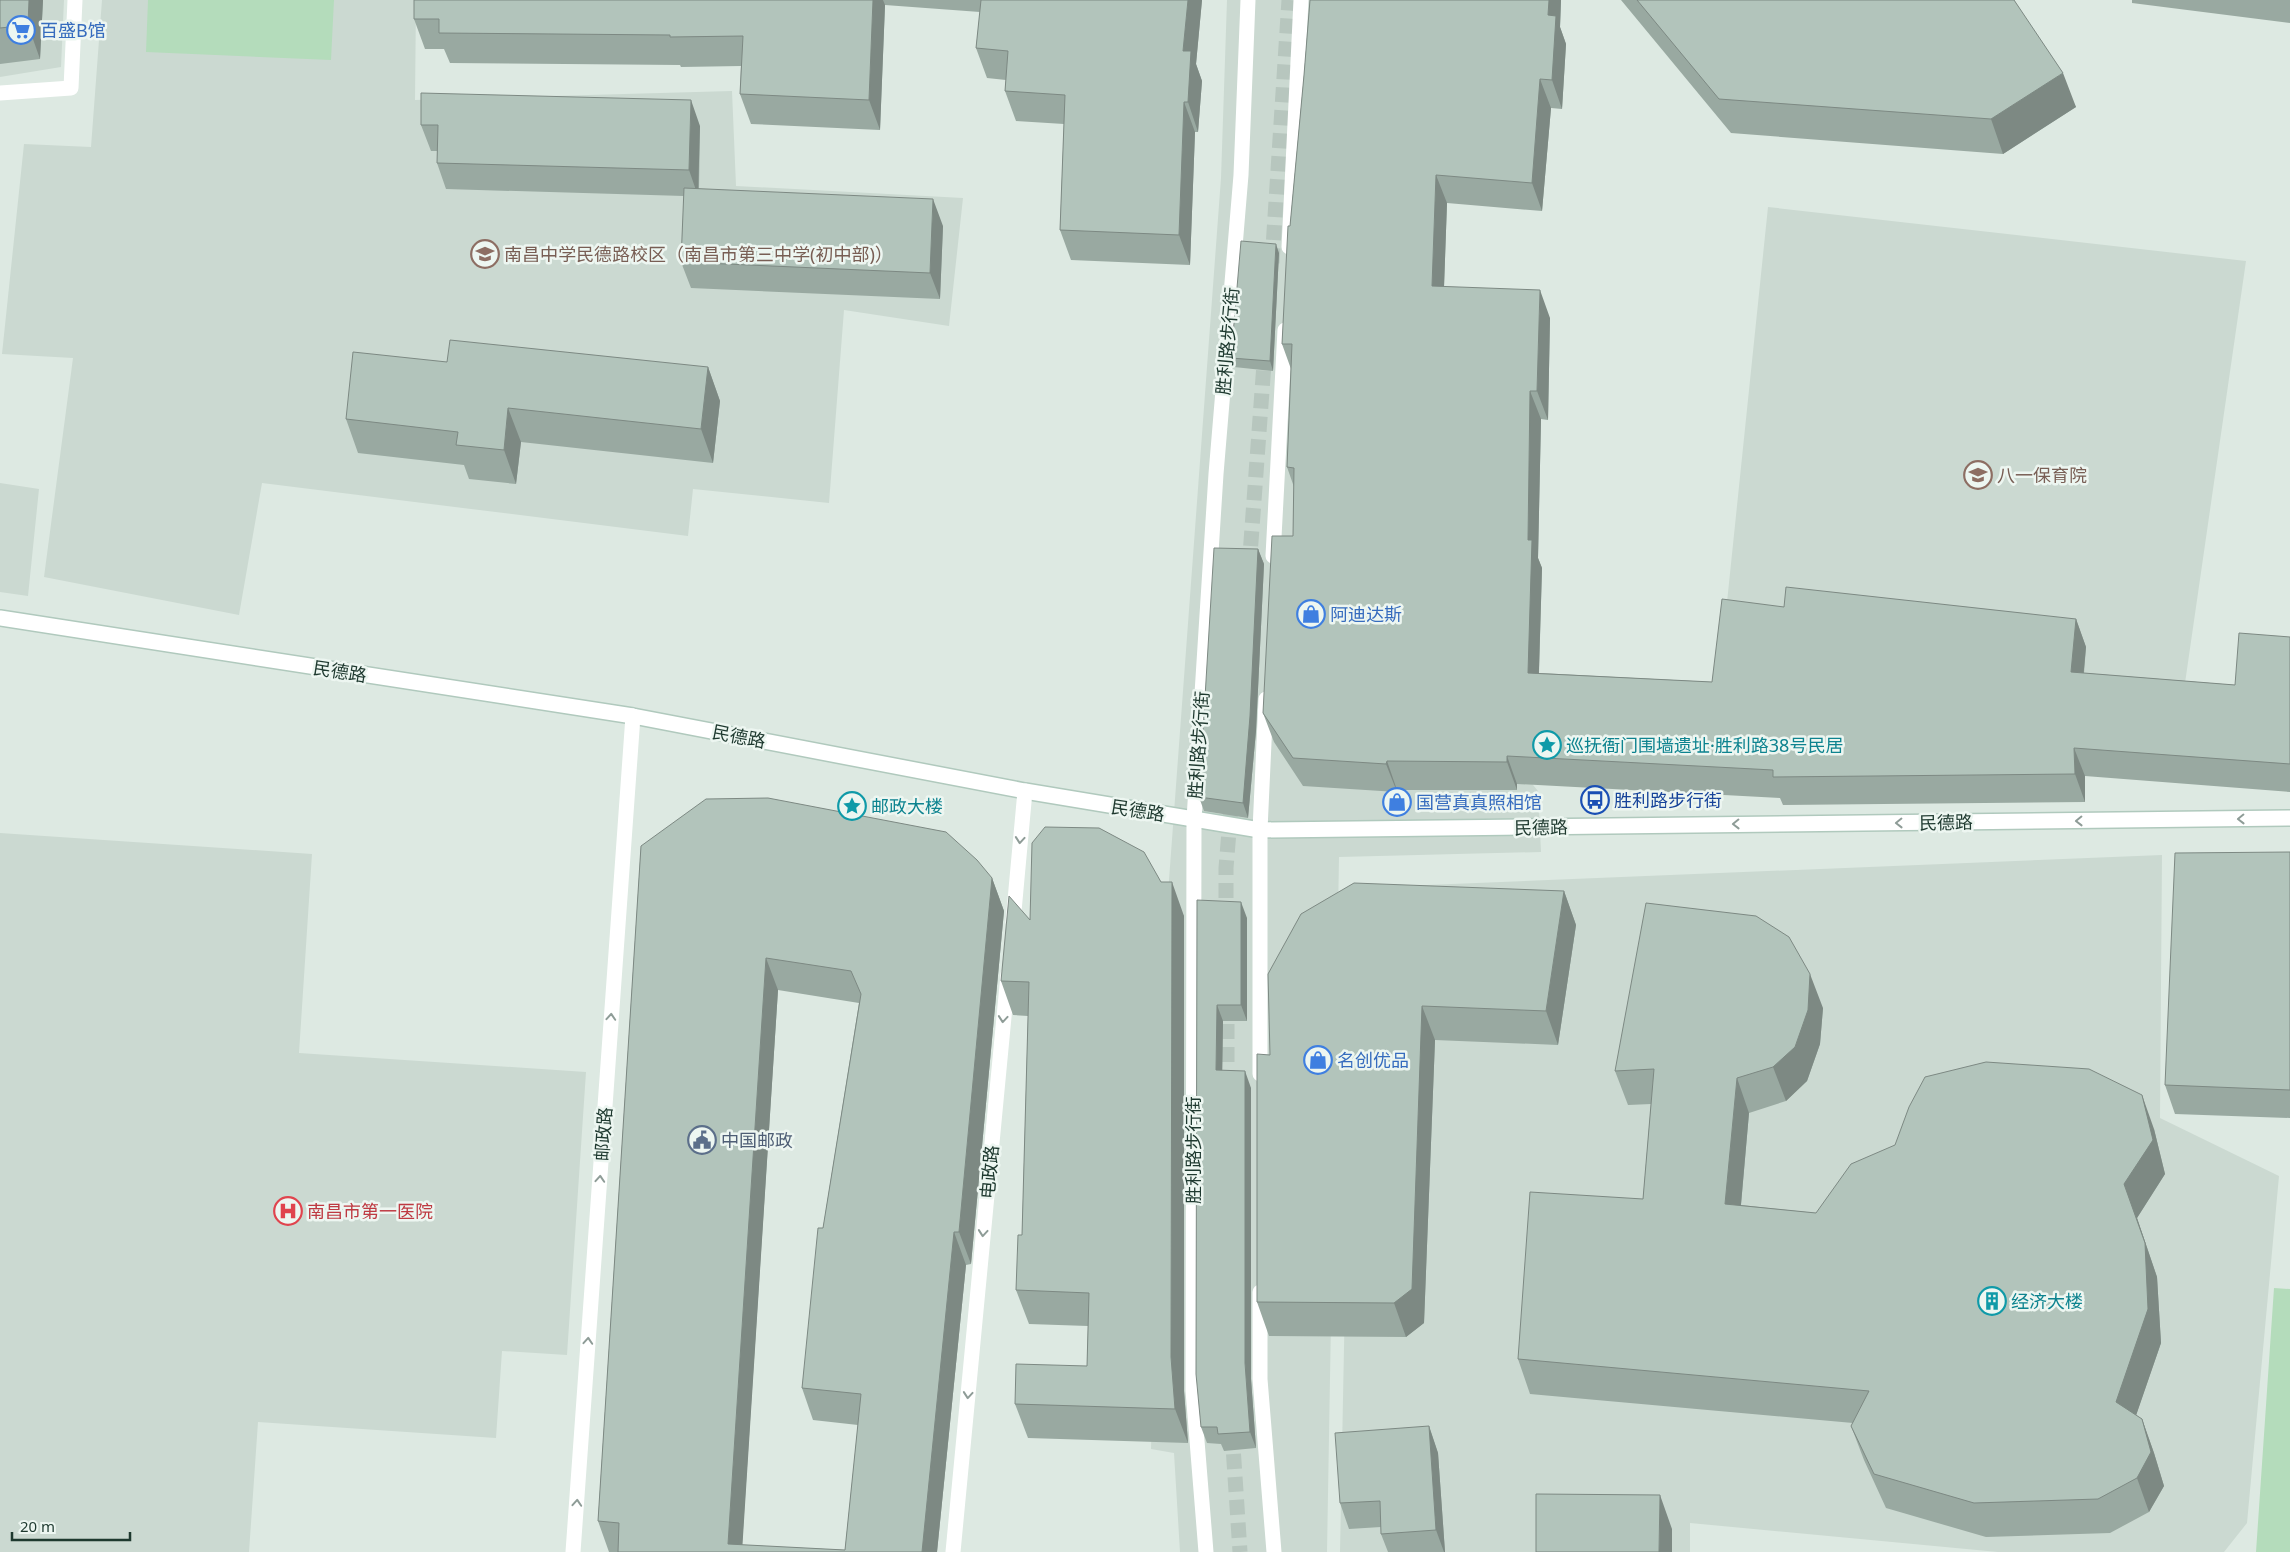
<svg xmlns="http://www.w3.org/2000/svg" width="2290" height="1552" font-family="'Noto Sans','Noto Sans SC',sans-serif">
<style>
.built{fill:#cbd9d1}
.green{fill:#b4dcbb}
.lines{fill:none;stroke-linecap:round;stroke-linejoin:round}
.pedestrian-tunnel{stroke:#b7c6be;stroke-width:15;stroke-dasharray:15 8;stroke-linecap:butt}
.secondary-casing{stroke:#b0c9bd;stroke-width:18}
.service{stroke:#fff;stroke-width:15}
.pedestrian{stroke:#fff;stroke-width:15}
.secondary{stroke:#fff;stroke-width:15}
.wall{fill:#99a9a1;fill-rule:evenodd}
.shaded-wall{fill:#7d8983}
.building{fill:#b2c4bb;stroke:#7d8983;fill-rule:evenodd}
.oneway{stroke:#8e9c97}
.labels{text-anchor:middle;dominant-baseline:central;stroke-width:5;stroke-linejoin:round;paint-order:stroke}
.shop-label{font-size:18px;fill:#366cbe;stroke:#edf6f1;text-anchor:start}
.education-label{font-size:18px;fill:#785e54;stroke:#edf6f1;text-anchor:start}
.street-label{font-size:18px;fill:#1e392f;stroke:#edf6f1}
.culture-label{font-size:18px;fill:#0d838f;stroke:#edf6f1;text-anchor:start}
.transit-label{font-size:18px;fill:#164399;stroke:#edf6f1;text-anchor:start}
.service-label{font-size:18px;fill:#4e5e75;stroke:#edf6f1;text-anchor:start}
.health-label{font-size:18px;fill:#be3a42;stroke:#edf6f1;text-anchor:start}
</style>
<rect width="100%" height="100%" fill="#dde9e2"/>
<!-- built -->
<path class="built" d="M 0,0 L 64,0 L 61,67 L 0,77 Z
M 102,0 L 416,0 L 415,100 L 732,91 L 736,186 L 963,198 L 949,326 L 844,310 L 829,503 L 693,489 L 688,536 L 262,483 L 239,615 L 44,577 L 73,358 L 2,354 L 24,144 L 91,147 Z
M 1227,0 L 1348,0 L 1529,780 L 1538,791 L 1541,852 L 1339,857 L 1327,1552 L 1180,1552 L 1174,1453 L 1151,1449 L 1165,934 L 1221,178 Z
M 1768,207 L 2246,261 L 2184,690 L 1718,689 Z
M 0,483 L 39,489 L 28,596 L 0,592 Z
M 0,833 L 312,854 L 299,1053 L 586,1072 L 567,1355 L 502,1351 L 496,1438 L 258,1422 L 249,1552 L 0,1552 Z
M 2162,855 L 2160,1118 L 2279,1176 L 2247,1523 L 2224,1552 L 1998,1552 L 1690,1523 L 1690,1552 L 1340,1552 L 1353,888 Z"/>
<!-- green -->
<path class="green" d="M 148,0 L 334,0 L 331,60 L 146,52 Z
M 2274,1288 L 2290,1289 L 2290,1552 L 2256,1552 Z"/>
<g class="lines">
<!-- pedestrian-tunnel -->
<path class="pedestrian-tunnel" d="M 1272,263 L 1289,0
M 1249,569 L 1265,350
M 1226,921 L 1226,868 L 1232,794
M 1227,1001 L 1227,1091
M 1232,1431 L 1240,1552"/>
<defs>
<path id="secondary" d="M 0,618 L 633,716 L 1025,791 L 1260,830 L 2290,818"/>
</defs>
<!-- secondary casing -->
<use href="#secondary" class="secondary-casing"/>
<!-- service -->
<path class="service" d="M 0,93 L 71,88 L 75,0
M 1013,922 L 1025,791
M 573,1552 L 633,716
M 953,1552 L 1008,975"/>
<!-- pedestrian -->
<path class="pedestrian" d="M 1289,247 L 1301,0
M 1273,556 L 1285,330
M 1260,1074 L 1260,830 L 1266,699
M 1260,1292 L 1260,1379 L 1274,1552
M 1206,1552 L 1193,1391 L 1194,819 L 1216,474 L 1241,175 L 1248,0"/>
<!-- secondary -->
<use href="#secondary" class="secondary"/>
</g>
<!-- wall -->
<path class="wall" d="M 0,0 L 43,0 L 40,59 L 0,64 Z
M 414,0 L 1202,0 L 1196,64 L 1202,81 L 1198,132 L 1195,132 L 1190,265 L 1071,260 L 1060,230 L 1064,124 L 1016,121 L 1005,91 L 1006,80 L 987,78 L 976,48 L 980,12 L 885,5 L 880,130 L 751,124 L 740,94 L 741,66 L 681,67 L 680,65 L 450,63 L 444,49 L 425,49 L 414,19 Z
M 1310,0 L 1561,0 L 1560,27 L 1566,44 L 1562,109 L 1551,108 L 1542,211 L 1447,203 L 1444,287 L 1550,318 L 1548,420 L 1541,419 L 1538,558 L 1542,568 L 1539,673 L 1712,682 L 1784,607 L 2076,619 L 2086,647 L 2084,673 L 2235,685 L 2290,637 L 2290,792 L 2085,776 L 2085,802 L 1783,805 L 1780,798 L 1517,784 L 1517,790 L 1397,790 L 1397,792 L 1303,786 L 1274,742 L 1263,713 L 1293,536 L 1294,487 L 1287,467 L 1291,369 L 1282,344 L 1290,226 L 1304,75 Z
M 1621,0 L 2014,0 L 2076,107 L 2003,154 L 1731,133 Z
M 2132,0 L 2290,0 L 2290,23 L 2132,3 Z
M 421,125 L 700,126 L 699,189 L 943,226 L 940,299 L 691,288 L 681,262 L 684,196 L 446,189 L 437,163 L 437,151 L 431,151 Z
M 1279,253 L 1273,371 L 1234,367 L 1231,358 Z
M 447,362 L 708,367 L 720,401 L 713,463 L 521,442 L 516,484 L 469,479 L 464,465 L 358,453 L 346,419 Z
M 1258,549 L 1264,564 L 1256,731 L 1248,818 L 1204,811 L 1199,797 Z
M 641,846 L 992,878 L 1004,911 L 971,1264 L 966,1265 L 937,1552 L 609,1552 L 598,1521 ZM 778,990 L 859,1003 L 823,1228 L 802,1388 L 813,1420 L 858,1425 L 845,1550 L 742,1545 Z
M 2290,852 L 2290,1118 L 2175,1114 L 2165,1085 Z
M 1161,882 L 1184,916 L 1184,1391 L 1188,1443 L 1028,1438 L 1015,1404 L 1087,1366 L 1088,1326 L 1029,1324 L 1016,1290 L 1022,1235 L 1028,1016 L 1013,1015 L 1001,981 L 1030,920 Z
M 1564,891 L 1576,925 L 1558,1045 L 1435,1040 L 1424,1323 L 1406,1337 L 1269,1336 L 1257,1302 L 1270,1055 Z
M 1197,900 L 1247,918 L 1247,1021 L 1223,1021 L 1222,1071 L 1251,1088 L 1251,1379 L 1256,1448 L 1224,1451 L 1221,1444 L 1207,1443 L 1201,1427 Z
M 1823,1008 L 1820,1044 L 1807,1081 L 1786,1101 L 1749,1113 L 1741,1205 L 1816,1213 L 2154,1129 L 2165,1174 L 2137,1218 L 2157,1277 L 2161,1343 L 2136,1415 L 2142,1419 L 2154,1453 L 2164,1486 L 2149,1512 L 2110,1533 L 1986,1537 L 1886,1508 L 1864,1460 L 1851,1426 L 1853,1423 L 1530,1394 L 1518,1359 L 1643,1199 L 1651,1104 L 1628,1105 L 1615,1071 Z
M 1429,1426 L 1438,1453 L 1445,1552 L 1388,1552 L 1381,1534 L 1381,1527 L 1349,1529 L 1340,1503 Z"/>
<!-- shaded-wall -->
<path class="shaded-wall" d="M 29,0 L 43,0 L 40,59 L 28,25 Z
M 873,0 L 883,0 L 885,5 L 880,130 L 869,100 Z
M 1188,0 L 1202,0 L 1196,64 L 1202,81 L 1198,132 L 1188,102 L 1183,51 Z
M 1549,0 L 1561,0 L 1560,27 L 1566,44 L 1562,109 L 1552,80 L 1548,15 Z
M 2063,73 L 2076,107 L 2003,154 L 1991,119 Z
M 1540,79 L 1551,108 L 1542,211 L 1532,183 Z
M 691,100 L 700,126 L 698,196 L 689,170 Z
M 1184,102 L 1195,132 L 1190,265 L 1179,235 Z
M 1436,175 L 1447,203 L 1443,315 L 1432,286 Z
M 933,199 L 943,226 L 940,299 L 930,273 Z
M 1276,244 L 1279,253 L 1273,371 L 1270,361 Z
M 1540,290 L 1550,318 L 1548,420 L 1537,391 Z
M 708,367 L 720,401 L 713,463 L 701,429 Z
M 1530,391 L 1541,419 L 1538,558 L 1542,568 L 1538,701 L 1528,673 L 1528,540 Z
M 508,408 L 521,442 L 516,484 L 504,450 Z
M 1258,549 L 1264,564 L 1256,731 L 1248,818 L 1243,803 Z
M 2076,619 L 2086,647 L 2081,701 L 2071,672 Z
M 2074,748 L 2085,776 L 2085,802 L 2075,774 Z
M 1507,756 L 1517,784 L 1517,790 L 1507,762 Z
M 1387,761 L 1397,790 L 1397,792 L 1386,764 Z
M 992,878 L 1004,911 L 971,1264 L 959,1232 Z
M 1172,882 L 1184,916 L 1184,1391 L 1188,1443 L 1175,1409 L 1171,1357 Z
M 1564,891 L 1576,925 L 1558,1045 L 1546,1011 Z
M 1241,902 L 1247,918 L 1247,1021 L 1241,1005 Z
M 766,958 L 778,990 L 742,1552 L 728,1544 Z
M 1810,974 L 1823,1008 L 1820,1044 L 1807,1081 L 1786,1101 L 1773,1067 Z
M 1217,1005 L 1223,1021 L 1222,1087 L 1216,1070 Z
M 1422,1006 L 1435,1040 L 1424,1323 L 1406,1337 L 1394,1303 Z
M 1245,1071 L 1251,1088 L 1251,1379 L 1256,1448 L 1250,1432 L 1245,1363 Z
M 1737,1078 L 1749,1113 L 1738,1238 L 1725,1204 Z
M 2142,1095 L 2154,1129 L 2165,1174 L 2137,1218 L 2157,1277 L 2161,1343 L 2129,1436 L 2116,1402 L 2124,1184 Z
M 954,1232 L 966,1265 L 937,1552 L 922,1552 Z
M 2142,1419 L 2154,1453 L 2164,1486 L 2149,1512 L 2137,1478 Z
M 1429,1426 L 1438,1453 L 1445,1552 L 1444,1552 L 1436,1530 Z
M 1660,1495 L 1672,1529 L 1672,1552 L 1659,1552 Z"/>
<!-- building -->
<path class="building" d="M 0,0 L 29,0 L 28,25 L 0,28 Z
M 414,0 L 873,0 L 869,100 L 740,94 L 743,36 L 670,37 L 670,35 L 439,33 L 439,19 L 414,19 Z
M 981,0 L 1188,0 L 1183,51 L 1191,51 L 1188,102 L 1184,102 L 1179,235 L 1060,230 L 1065,95 L 1005,91 L 1008,51 L 976,48 Z
M 1310,0 L 1549,0 L 1548,15 L 1556,16 L 1552,80 L 1540,79 L 1532,183 L 1436,175 L 1432,286 L 1540,290 L 1537,391 L 1530,391 L 1528,540 L 1532,540 L 1528,673 L 1712,682 L 1722,599 L 1784,607 L 1786,587 L 2076,619 L 2071,672 L 2235,685 L 2239,633 L 2290,637 L 2290,764 L 2074,748 L 2075,774 L 1773,777 L 1773,770 L 1507,756 L 1507,762 L 1387,761 L 1386,764 L 1293,758 L 1263,713 L 1272,536 L 1293,536 L 1294,468 L 1287,467 L 1292,344 L 1282,344 L 1288,226 L 1290,226 L 1304,75 Z
M 1637,0 L 2014,0 L 2063,73 L 1991,119 L 1719,99 Z
M 421,93 L 691,100 L 689,170 L 437,163 L 438,125 L 421,125 Z
M 684,188 L 933,199 L 930,273 L 681,262 Z
M 1241,241 L 1276,244 L 1270,361 L 1231,358 Z
M 450,340 L 708,367 L 701,429 L 508,408 L 504,450 L 456,445 L 458,432 L 346,419 L 353,352 L 447,362 Z
M 1214,548 L 1258,549 L 1250,716 L 1243,803 L 1199,797 Z
M 768,798 L 946,832 L 977,860 L 992,878 L 959,1232 L 954,1232 L 922,1552 L 618,1552 L 619,1523 L 598,1521 L 641,846 L 706,799 ZM 766,958 L 851,971 L 861,994 L 823,1228 L 818,1228 L 802,1388 L 861,1394 L 845,1550 L 728,1544 Z
M 1045,827 L 1099,828 L 1144,852 L 1161,882 L 1172,882 L 1171,1357 L 1175,1409 L 1015,1404 L 1016,1364 L 1087,1366 L 1089,1293 L 1016,1290 L 1018,1235 L 1022,1235 L 1029,982 L 1001,981 L 1009,896 L 1030,920 L 1032,843 Z
M 2290,852 L 2290,1090 L 2165,1085 L 2175,853 Z
M 1354,883 L 1564,891 L 1546,1011 L 1422,1006 L 1412,1289 L 1394,1303 L 1257,1302 L 1257,1054 L 1270,1055 L 1268,974 L 1301,914 Z
M 1197,900 L 1241,902 L 1241,1005 L 1217,1005 L 1216,1070 L 1245,1071 L 1245,1363 L 1250,1432 L 1218,1434 L 1217,1427 L 1201,1427 L 1196,1374 Z
M 1646,903 L 1756,916 L 1789,937 L 1810,974 L 1808,1010 L 1795,1047 L 1773,1067 L 1737,1078 L 1725,1204 L 1816,1213 L 1851,1164 L 1895,1145 L 1909,1107 L 1925,1077 L 1986,1062 L 2089,1069 L 2142,1095 L 2153,1140 L 2124,1184 L 2145,1243 L 2148,1309 L 2116,1402 L 2142,1419 L 2151,1452 L 2137,1478 L 2098,1499 L 1974,1503 L 1874,1474 L 1851,1426 L 1869,1391 L 1518,1359 L 1530,1192 L 1643,1199 L 1654,1069 L 1615,1071 Z
M 1429,1426 L 1436,1530 L 1381,1534 L 1380,1501 L 1340,1503 L 1335,1433 Z
M 1536,1494 L 1660,1495 L 1659,1552 L 1536,1552 Z"/>
<!-- one-way arrows -->
<defs><path id="oneway-chevron" d="M-2-3.5L2.5 0L-2 3.5" fill="none" stroke-width="1.6" stroke-linecap="round" stroke-linejoin="round" transform="scale(1.25)"/></defs>
<g class="oneway">
<use href="#oneway-chevron" transform="translate(2241 819) rotate(179)"/>
<use href="#oneway-chevron" transform="translate(2079 821) rotate(179)"/>
<use href="#oneway-chevron" transform="translate(1899 823) rotate(179)"/>
<use href="#oneway-chevron" transform="translate(1736 824) rotate(179)"/>
<use href="#oneway-chevron" transform="translate(1020 840) rotate(95)"/>
<use href="#oneway-chevron" transform="translate(611 1017) rotate(-86)"/>
<use href="#oneway-chevron" transform="translate(1003 1019) rotate(95)"/>
<use href="#oneway-chevron" transform="translate(600 1179) rotate(-86)"/>
<use href="#oneway-chevron" transform="translate(983 1233) rotate(95)"/>
<use href="#oneway-chevron" transform="translate(588 1341) rotate(-86)"/>
<use href="#oneway-chevron" transform="translate(968 1395) rotate(95)"/>
<use href="#oneway-chevron" transform="translate(577 1503) rotate(-86)"/>
</g>
<!-- icons -->
<defs>
<symbol id="supermarket-ring" viewBox="-11 -11 22 22"><circle r="9.5" fill="#edf6f1" stroke="#3f7fe0" stroke-width="1.5"/><path d="M-6-5.5h2.5l.6 2H6L4.5 2H-2.5L-4.4-4H-6ZM-1.5 3.2a1.3 1.3 0 1 0 .1 0ZM3 3.2a1.3 1.3 0 1 0 .1 0Z" fill="#3f7fe0"/></symbol>
<symbol id="school-ring" viewBox="-11 -11 22 22"><circle r="9.5" fill="#edf6f1" stroke="#8d6e63" stroke-width="1.5"/><path d="M0-5L7-2L0 1L-7-2ZM-4 1L0 2.5L4 1V4Q0 6-4 4Z" fill="#8d6e63"/></symbol>
<symbol id="shop-ring" viewBox="-11 -11 22 22"><circle r="9.5" fill="#edf6f1" stroke="#3f7fe0" stroke-width="1.5"/><path d="M-5-2.5h2.3a2.7 3.5 0 0 1 5.4 0H5L5.5 6h-11ZM-1.5-2.5h3a1.5 2.3 0 0 0-3 0Z" fill="#3f7fe0"/></symbol>
<symbol id="sight-ring" viewBox="-11 -11 22 22"><circle r="9.5" fill="#edf6f1" stroke="#0f9aa8" stroke-width="1.5"/><path d="M0-6L1.8-2.2L6-1.7L2.9 1.2L3.7 5.4L0 3.3L-3.7 5.4L-2.9 1.2L-6-1.7L-1.8-2.2Z" fill="#0f9aa8"/></symbol>
<symbol id="bus-ring" viewBox="-11 -11 22 22"><circle r="9.5" fill="#edf6f1" stroke="#1a4fb4" stroke-width="1.5"/><path d="M-5-6H5V4H4V6H2V4H-2V6H-4V4H-5ZM-3.5-4V0h7V-4ZM-3.5 1.2v1.5H-2V1.2ZM2 1.2v1.5H3.5V1.2Z" fill="#1a4fb4"/></symbol>
<symbol id="civic-ring" viewBox="-11 -11 22 22"><circle r="9.5" fill="#edf6f1" stroke="#5c6f8a" stroke-width="1.5"/><path d="M-.6-6.5H3V-4.5H.6V-3L4-1V1h2V6H-6V1h2V-1L-.6-3ZM-1.2 2.5V6h2.4V2.5Z" fill="#5c6f8a"/></symbol>
<symbol id="hospital-ring" viewBox="-11 -11 22 22"><circle r="9.5" fill="#edf6f1" stroke="#e0444e" stroke-width="1.5"/><path d="M-5-5h3v3.5h4V-5h3V5h-3V1.5h-4V5h-3Z" fill="#e0444e"/></symbol>
<symbol id="building-ring" viewBox="-11 -11 22 22"><circle r="9.5" fill="#edf6f1" stroke="#0f9aa8" stroke-width="1.5"/><path d="M-4-6H4V6H1V3H-1V6H-4ZM-2.5-4.3h1.7v1.8h-1.7ZM.8-4.3h1.7v1.8H.8ZM-2.5-1h1.7V.8h-1.7ZM.8-1h1.7V.8H.8Z" fill="#0f9aa8"/></symbol>
</defs>
<g fill-rule="evenodd">
<use href="#supermarket-ring" x="5" y="14" width="32" height="32"/>
<use href="#school-ring" x="469" y="238" width="32" height="32"/>
<use href="#school-ring" x="1962" y="459" width="32" height="32"/>
<use href="#shop-ring" x="1295" y="598" width="32" height="32"/>
<use href="#sight-ring" x="1531" y="729" width="32" height="32"/>
<use href="#bus-ring" x="1579" y="784" width="32" height="32"/>
<use href="#shop-ring" x="1381" y="786" width="32" height="32"/>
<use href="#sight-ring" x="836" y="790" width="32" height="32"/>
<use href="#shop-ring" x="1302" y="1044" width="32" height="32"/>
<use href="#civic-ring" x="686" y="1124" width="32" height="32"/>
<use href="#hospital-ring" x="272" y="1195" width="32" height="32"/>
<use href="#building-ring" x="1976" y="1285" width="32" height="32"/>
</g>
<g class="labels">
<!-- shop labels -->
<g class="shop-label">
<text x="40" y="30">百盛B馆</text>
<text x="1330" y="614">阿迪达斯</text>
<text x="1416" y="802">国营真真照相馆</text>
<text x="1337" y="1060">名创优品</text>
</g>
<!-- education labels -->
<g class="education-label">
<text x="504" y="254">南昌中学民德路校区（南昌市第三中学(初中部)）</text>
<text x="1997" y="475">八一保育院</text>
</g>
<!-- street labels -->
<g class="street-label">
<text transform="translate(1227 341) rotate(-85)">胜利路步行街</text>
<text transform="translate(340 671) rotate(9)">民德路</text>
<text transform="translate(739 736) rotate(11)">民德路</text>
<text transform="translate(1198 745) rotate(-86)">胜利路步行街</text>
<text transform="translate(1138 810) rotate(9)">民德路</text>
<text transform="translate(1946 822) rotate(-1)">民德路</text>
<text transform="translate(1541 827) rotate(-1)">民德路</text>
<text transform="translate(603 1134) rotate(-86)">邮政路</text>
<text transform="translate(1193 1150) rotate(-90)">胜利路步行街</text>
<text transform="translate(989 1172) rotate(-85)">电政路</text>
</g>
<!-- culture labels -->
<g class="culture-label">
<text x="1566" y="745">巡抚衙门围墙遗址·胜利路38号民居</text>
<text x="871" y="806">邮政大楼</text>
<text x="2011" y="1301">经济大楼</text>
</g>
<!-- transit labels -->
<g class="transit-label">
<text x="1614" y="800">胜利路步行街</text>
</g>
<!-- service labels -->
<g class="service-label">
<text x="721" y="1140">中国邮政</text>
</g>
<!-- health labels -->
<g class="health-label">
<text x="307" y="1211">南昌市第一医院</text>
</g>
</g>
<!-- scale -->
<path d="M12 1532v8h118v-8" fill="none" stroke="#1e392f" stroke-width="2.5"/>
<text x="20" y="1532" font-size="15" fill="#1e392f" stroke="#edf6f1" stroke-width="4" paint-order="stroke">20 m</text>
</svg>
